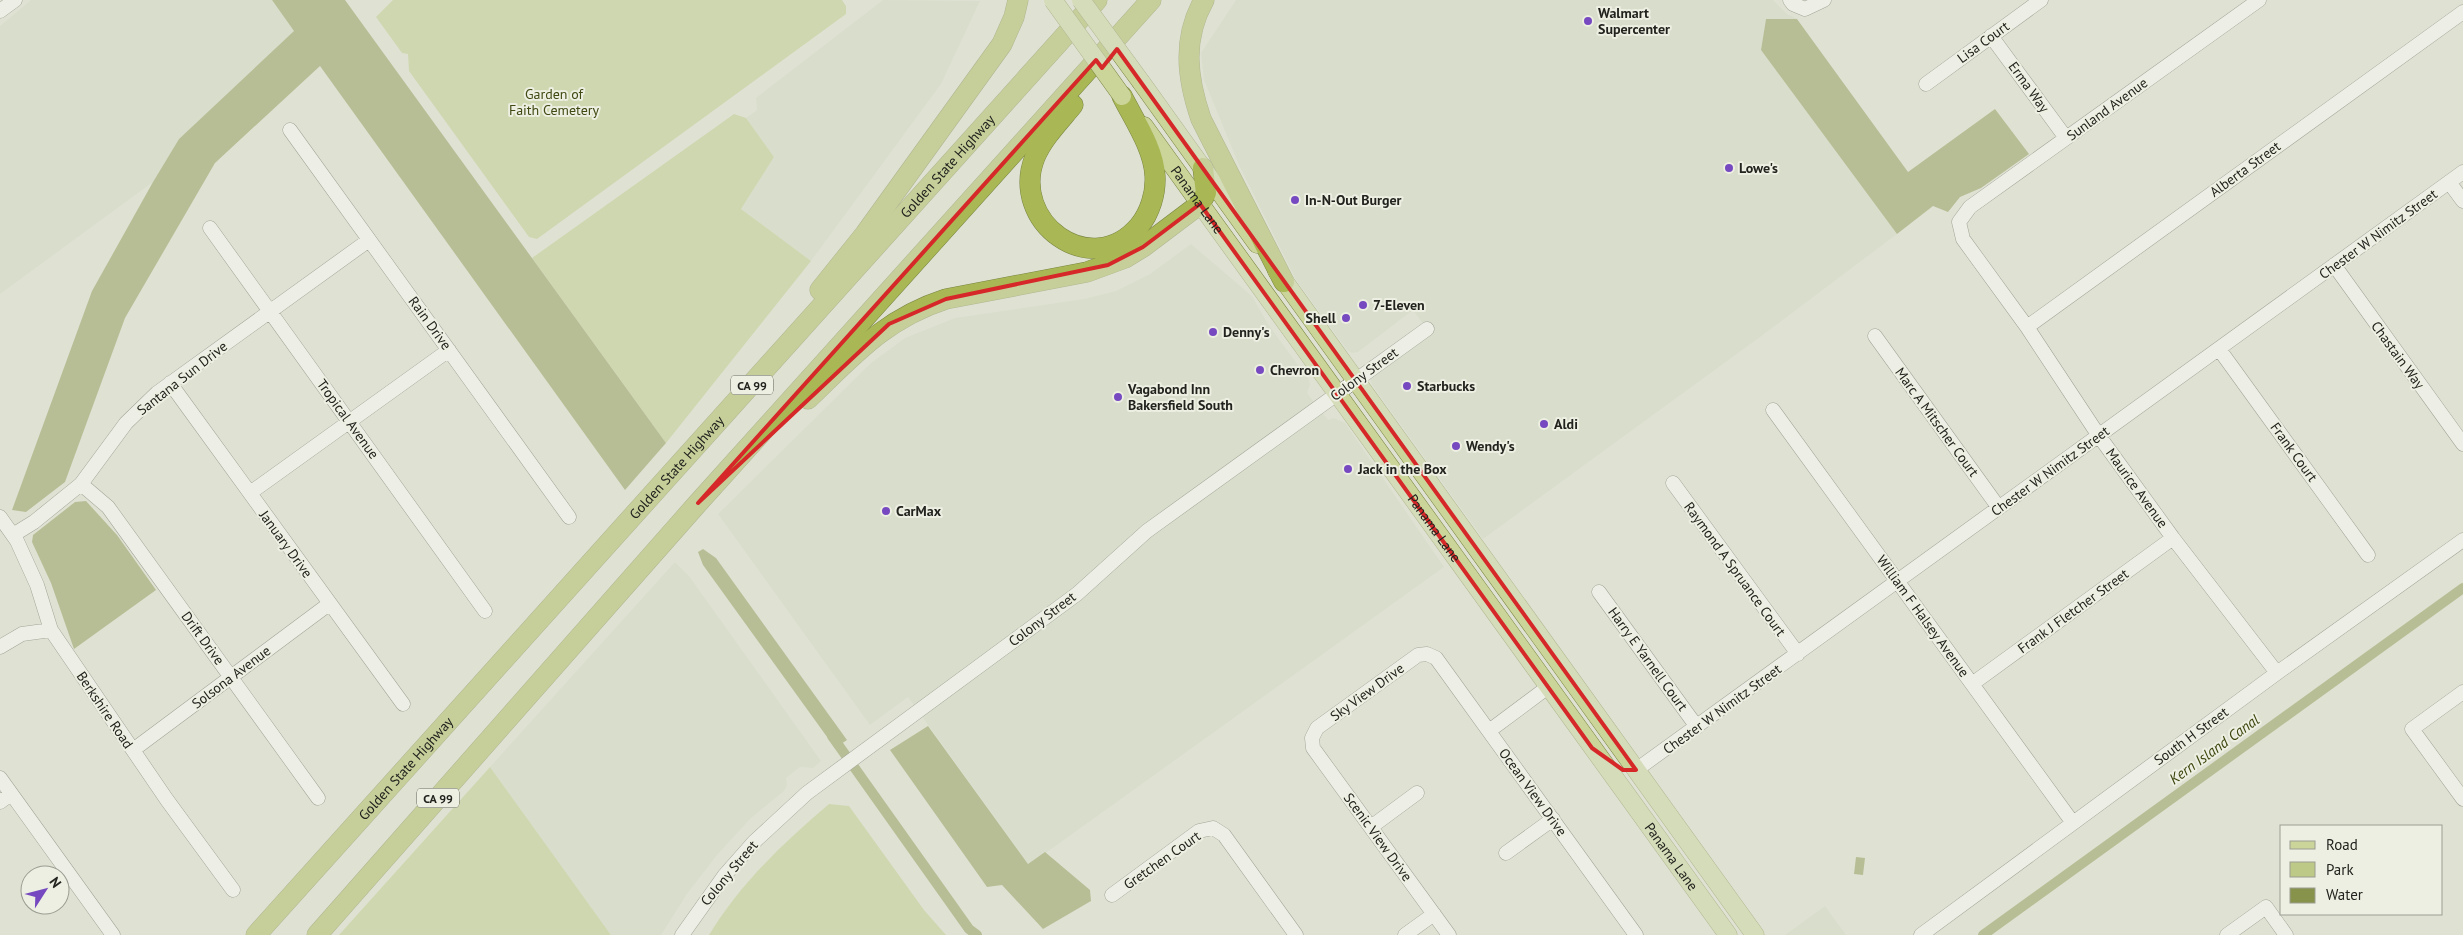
<svg xmlns="http://www.w3.org/2000/svg" width="2463" height="935" font-family="'PT Sans',sans-serif">
<style>
.built{fill:#d3d8c2}
.green{fill:#bdc986}
.water{fill:#87934b}
.lines{fill:none;stroke-linecap:round;stroke-linejoin:round}
.canal{stroke:#87934b;stroke-width:10}
.minor-casing{stroke:#5a5d50;stroke-width:15}
.major-casing{stroke:#7a8442;stroke-width:19}
.highway-casing{stroke:#7a8442;stroke-width:21}
.minor{stroke:#fff;stroke-width:14}
.major{stroke:#cbd499;stroke-width:18}
.highway{stroke:#a9b855;stroke-width:20}
.major-bridge-casing{stroke:#7a8442;stroke-width:19;stroke-linecap:butt}
.major-bridge{stroke:#cbd499;stroke-width:18}
.marked{fill:none;stroke:#d62828;stroke-width:4;stroke-linejoin:round}
.poi-dot{fill:#7649c1;stroke:#ecefe1;stroke-width:2}
.labels{text-anchor:middle;dominant-baseline:central;stroke-width:4;stroke-linejoin:round;paint-order:stroke}
.shield{fill:#ecefe1;stroke:#5f6058;stroke-width:1}
.shield-label{font-size:12px;font-weight:bold;fill:#22231e}
.poi-label{font-size:14px;font-weight:bold;fill:#22231e;stroke:#ecefe1;text-anchor:start}
.street-label{font-size:14px;fill:#22231e;stroke:#ecefe1}
.park-label{font-size:14px;fill:#424913;stroke:#ecefe1}
.water-label{font-size:15px;font-style:italic;fill:#3c430b;stroke:#ecefe1}
</style>
<rect width="100%" height="100%" fill="#dfe2d3"/>
<!-- built -->
<path class="built" d="M 31,0 L 272,0 L 295,31 L 179,139 L 153,182 L 0,294 L 0,26 Z
M 883,0 L 980,1 L 941,84 L 811,261 L 741,209 L 774,157 L 746,118 L 757,110 L 756,98 Z
M 1236,0 L 1773,0 L 1787,14 L 1797,19 L 1766,19 L 1761,50 L 1897,234 L 1760,337 L 1483,539 L 1372,385 L 1370,379 L 1374,373 L 1429,332 L 1413,310 L 1358,352 L 1352,353 L 1347,350 L 1296,280 L 1239,165 L 1204,80 L 1201,53 Z
M 1191,244 L 1252,296 L 1268,324 L 1309,380 L 1310,385 L 1307,393 L 1328,420 L 1334,418 L 1345,423 L 1444,567 L 1029,865 L 908,697 L 870,725 L 718,514 L 871,363 L 905,338 L 955,318 L 1084,299 L 1116,291 L 1150,274 Z
M 675,562 L 689,576 L 821,761 L 813,768 L 800,767 L 786,778 L 787,785 L 784,791 L 751,818 L 717,855 L 687,894 L 661,935 L 611,935 L 490,767 Z
M 1825,906 L 1846,935 L 1785,935 Z"/>
<!-- green -->
<path class="green" d="M 393,0 L 842,0 L 846,6 L 846,14 L 537,239 L 529,237 L 409,71 L 408,54 L 402,53 L 376,17 Z
M 734,114 L 746,118 L 774,157 L 741,209 L 811,261 L 666,443 L 532,258 Z
M 490,767 L 611,935 L 339,935 Z
M 829,804 L 849,806 L 924,910 L 946,935 L 709,935 C 741,883 782,844 829,804 Z"/>
<!-- water -->
<path class="water" d="M 272,0 L 345,0 L 666,443 L 625,490 L 320,66 L 215,163 L 125,318 L 65,482 L 26,512 L 12,510 L 92,291 L 153,182 L 179,139 L 294,31 Z
M 1766,19 L 1797,19 L 1908,172 L 1995,109 L 2029,154 L 1981,188 L 1960,197 L 1948,212 L 1933,206 L 1897,234 L 1761,50 Z
M 86,501 L 117,535 L 156,590 L 74,649 L 51,583 L 32,542 L 33,535 L 75,502 Z
M 703,549 L 716,558 L 847,740 L 835,748 L 703,565 L 698,552 Z
M 928,726 L 1028,864 L 1045,852 L 1090,890 L 1091,901 L 1043,929 L 1002,885 L 987,887 L 890,750 Z
M 1856,857 L 1865,858 L 1863,875 L 1854,874 Z"/>
<g class="lines">
<!-- canal -->
<path class="canal" d="M 832,736 L 969,929 L 977,935
M 1983,935 L 2463,588"/>
<defs>
<path id="minor" d="M 1790,0 L 1793,4 L 1805,9 L 1824,0
M 2259,0 L 1970,207 L 1959,222 L 1963,239 L 2027,327 L 2099,436 L 2173,538 L 2277,673
M 0,11 L 15,0
M 1991,36 L 2066,138
M 1926,84 L 2041,0
M 290,130 L 569,517
M 2449,182 L 2463,201
M 210,228 L 485,611
M 2334,265 L 2463,444
M 2027,327 L 2463,12
M 1875,336 L 1999,508
M 2219,349 L 2368,555
M 170,383 L 403,704
M 1773,410 L 2073,823
M 1673,483 L 1798,654
M 81,484 L 108,507 L 318,798
M 250,493 L 449,350
M 0,517 L 17,541 L 37,585 L 51,630 L 167,800 L 233,890
M 13,535 L 34,522 L 81,484 L 126,423 L 157,393 L 369,240
M 1599,592 L 1697,727
M 0,647 L 22,634 L 51,630
M 1972,684 L 2173,538
M 2463,692 L 2412,729 L 2463,799
M 1489,731 L 1548,687
M 133,750 L 329,604
M 1636,770 L 2463,172
M 0,778 L 113,935
M 0,802 L 11,794
M 1371,827 L 1417,793
M 1506,853 L 1553,819
M 1112,895 L 1199,831 L 1213,828 L 1224,835 L 1296,935
M 682,935 L 724,876 L 754,842 L 807,793 L 1077,594 L 1147,531 L 1427,329
M 1405,935 L 1434,914
M 1449,935 L 1313,748 L 1312,738 L 1317,728 L 1418,655 L 1427,654 L 1436,658 L 1636,935
M 1921,935 L 2277,673 L 2463,540
M 2227,935 L 2266,907 L 2286,935"/>
<g id="major">
<path d="M 1141,82 L 1257,244"/>
<path id="s1" d="M 1144,126 L 1728,935"/>
<path d="M 1277,271 L 1755,935"/>
</g>
<g id="highway">
<path d="M 1204,0 C 1182,39 1187,78 1201,119 L 1284,282"/>
<path d="M 1073,105 C 1060,121 1043,138 1035,157 C 1009,222 1091,282 1139,226 C 1150,213 1156,193 1155,176 C 1154,149 1134,120 1122,96"/>
<path d="M 820,290 L 865,234 L 1002,44 L 1014,17 L 1018,0"/>
<path d="M 808,399 C 853,356 884,319 946,299 L 1087,272 L 1125,258 L 1143,247 L 1200,204 L 1206,193 L 1203,168"/>
<path id="s2" d="M 256,935 L 1097,0"/>
<path d="M 317,935 L 698,503 L 1151,0"/>
</g>
</defs>
<!-- minor casing -->
<use href="#minor" class="minor-casing"/>
<!-- major casing -->
<use href="#major" class="major-casing"/>
<!-- highway casing -->
<use href="#highway" class="highway-casing"/>
<!-- minor -->
<use href="#minor" class="minor"/>
<!-- major -->
<use href="#major" class="major"/>
<!-- highway -->
<use href="#highway" class="highway"/>
<defs>
<path id="major-bridge" d="M 1053,0 L 1122,96
M 1081,0 L 1141,82"/>
</defs>
<!-- major-bridge casing -->
<use href="#major-bridge" class="major-bridge-casing"/>
<!-- major-bridge -->
<use href="#major-bridge" class="major-bridge"/>
</g>
<!-- marked area -->
<path d="M0 0H2463V935H0ZM 1117,49 L 1636,770 L 1623,770 L 1592,748 L 1200,204 L 1143,247 L 1108,265 L 946,299 L 889,324 L 698,503 L 1096,60 L 1102,68 Z" fill="#dfe2d3" fill-opacity=".55" fill-rule="evenodd"/>
<path class="marked" d="M 1117,49 L 1636,770 L 1623,770 L 1592,748 L 1200,204 L 1143,247 L 1108,265 L 946,299 L 889,324 L 698,503 L 1096,60 L 1102,68 Z"/>
<!-- markers -->
<g class="poi-dot">
<circle cx="1588" cy="21" r="5"/>
<circle cx="1729" cy="168" r="5"/>
<circle cx="1295" cy="200" r="5"/>
<circle cx="1363" cy="305" r="5"/>
<circle cx="1346" cy="318" r="5"/>
<circle cx="1213" cy="332" r="5"/>
<circle cx="1260" cy="370" r="5"/>
<circle cx="1407" cy="386" r="5"/>
<circle cx="1118" cy="397" r="5"/>
<circle cx="1544" cy="424" r="5"/>
<circle cx="1456" cy="446" r="5"/>
<circle cx="1348" cy="469" r="5"/>
<circle cx="886" cy="511" r="5"/>
</g>
<g class="labels">
<!-- shield labels -->
<g class="shield">
<rect x="731" y="375.5" width="42" height="19" rx="4"/>
<rect x="417" y="788.5" width="42" height="19" rx="4"/>
</g>
<g class="shield-label">
<text x="752" y="385">CA 99</text>
<text x="438" y="798">CA 99</text>
</g>
<!-- poi labels -->
<g class="poi-label">
<text x="1598" y="13">Walmart<tspan x="1598" dy="16">Supercenter</tspan></text>
<text x="1739" y="168">Lowe's</text>
<text x="1305" y="200">In-N-Out Burger</text>
<text x="1373" y="305">7-Eleven</text>
<text x="1336" y="318" text-anchor="end">Shell</text>
<text x="1223" y="332">Denny's</text>
<text x="1270" y="370">Chevron</text>
<text x="1417" y="386">Starbucks</text>
<text x="1128" y="389">Vagabond Inn<tspan x="1128" dy="16">Bakersfield South</tspan></text>
<text x="1554" y="424">Aldi</text>
<text x="1466" y="446">Wendy's</text>
<text x="1358" y="469">Jack in the Box</text>
<text x="896" y="511">CarMax</text>
</g>
<!-- street labels -->
<g class="street-label">
<text transform="translate(1983 42) rotate(-36)">Lisa Court</text>
<text transform="translate(2029 87) rotate(54)">Erma Way</text>
<text transform="translate(2107 109) rotate(-36)">Sunland Avenue</text>
<text stroke="none"><textPath href="#s2" startOffset="1034">Golden State Highway</textPath></text>
<text transform="translate(2245 169) rotate(-36)">Alberta Street</text>
<text stroke="none"><textPath href="#s1" startOffset="91">Panama Lane</textPath></text>
<text transform="translate(2378 234) rotate(-36)">Chester W Nimitz Street</text>
<text transform="translate(430 323) rotate(54)">Rain Drive</text>
<text transform="translate(2398 355) rotate(54)">Chastain Way</text>
<text transform="translate(1364 374) rotate(-36)">Colony Street</text>
<text transform="translate(182 378) rotate(-38)">Santana Sun Drive</text>
<text transform="translate(348 419) rotate(54)">Tropical Avenue</text>
<text transform="translate(1937 422) rotate(54)">Marc A Mitscher Court</text>
<text transform="translate(2294 452) rotate(54)">Frank Court</text>
<text stroke="none"><textPath href="#s2" startOffset="629">Golden State Highway</textPath></text>
<text transform="translate(2050 471) rotate(-36)">Chester W Nimitz Street</text>
<text transform="translate(2137 488) rotate(54)">Maurice Avenue</text>
<text stroke="none"><textPath href="#s1" startOffset="496">Panama Lane</textPath></text>
<text transform="translate(286 544) rotate(54)">January Drive</text>
<text transform="translate(1735 569) rotate(54)">Raymond A Spruance Court</text>
<text transform="translate(2073 611) rotate(-36)">Frank J Fletcher Street</text>
<text transform="translate(1923 616) rotate(54)">William F Halsey Avenue</text>
<text transform="translate(1042 619) rotate(-37)">Colony Street</text>
<text transform="translate(203 638) rotate(54)">Drift Drive</text>
<text transform="translate(1648 659) rotate(54)">Harry E Yarnell Court</text>
<text transform="translate(231 677) rotate(-37)">Solsona Avenue</text>
<text transform="translate(1367 692) rotate(-36)">Sky View Drive</text>
<text transform="translate(1722 709) rotate(-36)">Chester W Nimitz Street</text>
<text transform="translate(105 710) rotate(56)">Berkshire Road</text>
<text transform="translate(2191 736) rotate(-36)">South H Street</text>
<text stroke="none"><textPath href="#s2" startOffset="224">Golden State Highway</textPath></text>
<text transform="translate(1533 792) rotate(54)">Ocean View Drive</text>
<text transform="translate(1378 837) rotate(54)">Scenic View Drive</text>
<text stroke="none"><textPath href="#s1" startOffset="901">Panama Lane</textPath></text>
<text transform="translate(1162 860) rotate(-35)">Gretchen Court</text>
<text transform="translate(729 873) rotate(-50)">Colony Street</text>
</g>
<!-- park labels -->
<g class="park-label">
<text x="554" y="94">Garden of<tspan x="554" dy="16">Faith Cemetery</tspan></text>
</g>
<!-- water labels -->
<g class="water-label">
<text transform="translate(2214 749) rotate(-36)">Kern Island Canal</text>
</g>
</g>
<!-- legend -->
<rect x="2280" y="825" width="162" height="90" fill="#ecefe1" stroke="#9b9d93"/>
<rect x="2290" y="841" width="25" height="8" fill="#cbd499" stroke="#9b9d93"/>
<text x="2326" y="850" font-size="15" fill="#22231e">Road</text>
<rect x="2290" y="862" width="25" height="15" fill="#bdc986" stroke="#9b9d93"/>
<text x="2326" y="875" font-size="15" fill="#22231e">Park</text>
<rect x="2290" y="888" width="25" height="15" fill="#87934b" stroke="#9b9d93"/>
<text x="2326" y="900" font-size="15" fill="#22231e">Water</text>
<!-- north arrow -->
<g transform="translate(45 890) rotate(54)"><circle r="24" fill="#ecefe1" stroke="#9b9d93"/>
<path d="M0-4L9 19L0 12L-9 19Z" fill="#7649c1"/>
<text y="-8" font-size="14" font-weight="bold" text-anchor="middle" fill="#22231e">N</text>
</g>
</svg>
